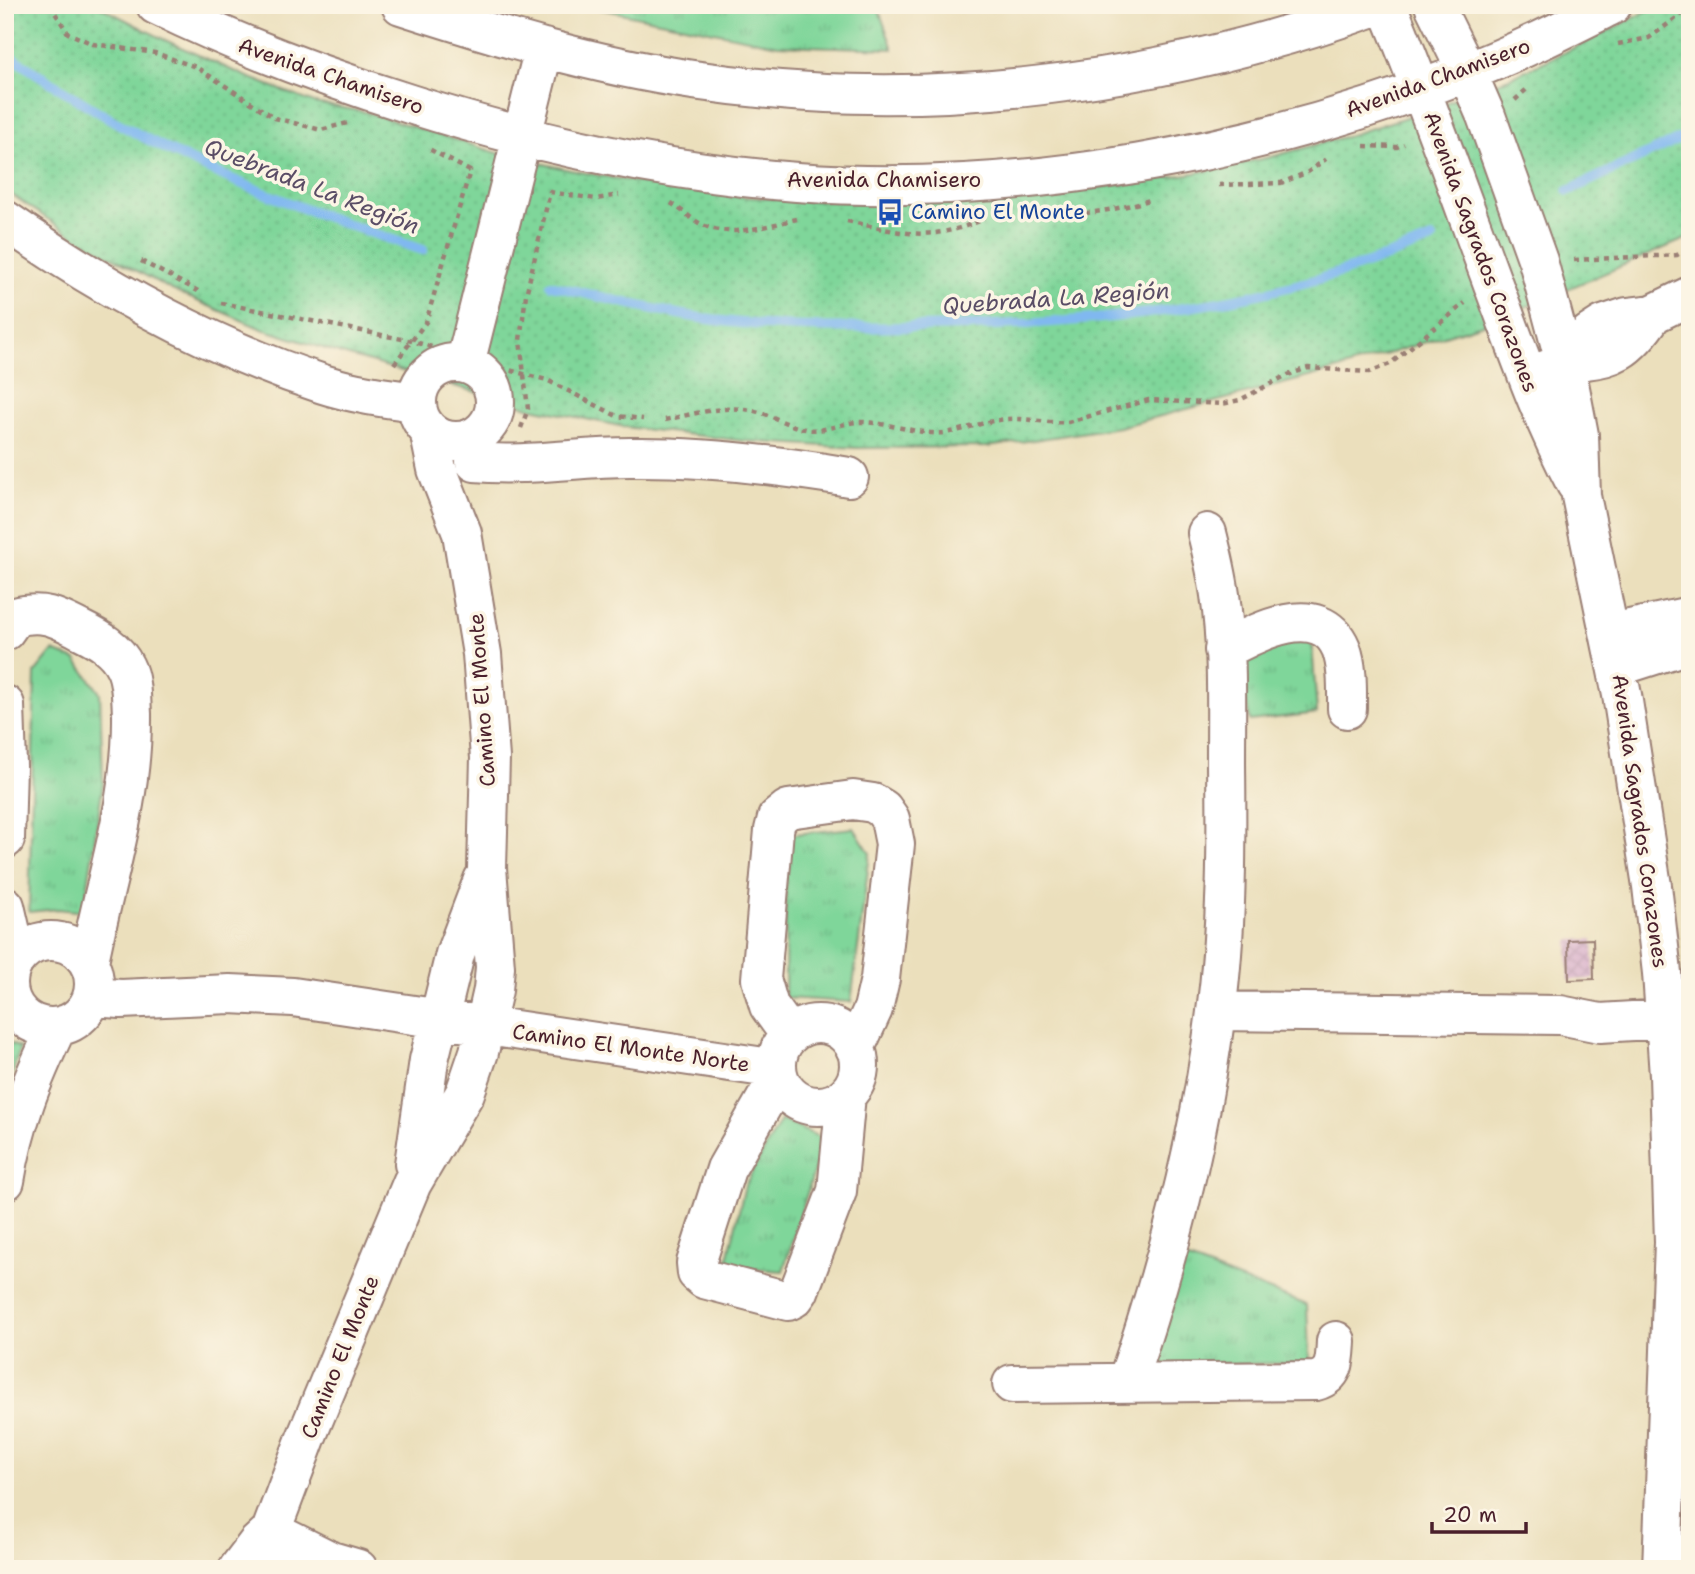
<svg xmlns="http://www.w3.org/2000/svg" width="1695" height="1574" font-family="'Shantell Sans',sans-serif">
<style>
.grass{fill:url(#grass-tufts);stroke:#647a62;stroke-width:2}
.park{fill:url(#park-dots);stroke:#647a62;stroke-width:2}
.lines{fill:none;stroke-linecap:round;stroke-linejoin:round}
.stream{stroke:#80b8f0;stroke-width:10}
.building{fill:url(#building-cross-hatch)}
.minor-casing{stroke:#9a7f74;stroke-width:42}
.path{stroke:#9a7f74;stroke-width:4.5;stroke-dasharray:5 5;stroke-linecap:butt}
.minor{stroke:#fff;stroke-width:38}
.labels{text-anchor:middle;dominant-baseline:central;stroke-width:7;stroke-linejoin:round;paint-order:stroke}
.street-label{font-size:21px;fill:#4a1f2b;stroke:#fcf5e5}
.transit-label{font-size:21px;fill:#164399;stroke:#fcf5e5;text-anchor:start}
.water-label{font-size:23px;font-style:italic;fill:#5a4d66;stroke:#fcf5e5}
</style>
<defs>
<pattern id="grass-tufts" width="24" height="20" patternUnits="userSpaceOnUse" patternTransform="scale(1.75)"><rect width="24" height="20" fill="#7fd69a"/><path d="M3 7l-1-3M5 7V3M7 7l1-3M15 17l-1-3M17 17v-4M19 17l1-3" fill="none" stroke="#6fb785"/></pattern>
<pattern id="park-dots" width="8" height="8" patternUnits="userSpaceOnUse" patternTransform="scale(1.75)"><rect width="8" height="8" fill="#7fd69a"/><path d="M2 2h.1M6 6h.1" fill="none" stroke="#6fb785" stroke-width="1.8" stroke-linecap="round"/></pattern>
<pattern id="building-cross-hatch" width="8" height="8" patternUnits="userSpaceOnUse" patternTransform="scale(1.75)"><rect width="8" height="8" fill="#d7adca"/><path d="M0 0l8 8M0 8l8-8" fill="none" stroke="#ba94ae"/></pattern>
</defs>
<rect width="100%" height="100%" fill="#fcf5e5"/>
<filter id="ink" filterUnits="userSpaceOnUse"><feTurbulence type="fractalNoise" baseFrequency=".0143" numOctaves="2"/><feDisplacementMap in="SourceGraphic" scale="14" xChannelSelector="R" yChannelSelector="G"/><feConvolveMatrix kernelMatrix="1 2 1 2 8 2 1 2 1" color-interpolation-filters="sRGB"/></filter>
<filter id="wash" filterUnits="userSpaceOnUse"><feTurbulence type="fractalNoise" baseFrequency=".00686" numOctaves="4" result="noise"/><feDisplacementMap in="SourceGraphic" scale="28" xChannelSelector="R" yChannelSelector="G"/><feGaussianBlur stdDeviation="1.57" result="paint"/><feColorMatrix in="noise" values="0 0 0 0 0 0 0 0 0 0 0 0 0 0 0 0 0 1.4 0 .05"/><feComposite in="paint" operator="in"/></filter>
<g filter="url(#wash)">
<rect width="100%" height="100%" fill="#ebdfbc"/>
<!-- grass -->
<path class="grass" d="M 581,5 L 877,5 L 893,49 L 778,45 Z
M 1281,636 L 1312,644 L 1317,713 L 1250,721 L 1238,664 Z
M 53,651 L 76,660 L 100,693 L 103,783 L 84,912 L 58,909 L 29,912 L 35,673 Z
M 854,828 L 870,853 L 851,1002 L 785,998 L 786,835 Z
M 5,1041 L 20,1048 L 5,1100 Z
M 781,1120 L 824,1139 L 783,1271 L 726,1267 L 745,1185 Z
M 1181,1257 L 1307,1305 L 1309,1359 L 1307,1363 L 1158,1365 L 1155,1360 Z"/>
<!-- park -->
<path class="park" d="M 5,5 L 97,5 L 165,40 L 238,73 L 314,103 L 366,112 L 504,155 L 575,171 L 652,185 L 730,196 L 809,201 L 966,201 L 1043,196 L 1195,173 L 1271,157 L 1344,137 L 1428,110 L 1509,78 L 1589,41 L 1658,5 L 1690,5 L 1690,237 L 1492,321 L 1343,368 L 1119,427 L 987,447 L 857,448 L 745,441 L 625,427 L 532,408 L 342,354 L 262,329 L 172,290 L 73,236 L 5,190 Z"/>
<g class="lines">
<!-- stream -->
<path class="stream" d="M 5,53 C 44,78 83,104 123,126 C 218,179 319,216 423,250
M 1568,191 L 1690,134
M 551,285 C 601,297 651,310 701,318 C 771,329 843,328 913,327 C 1050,326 1190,316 1322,278 C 1360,267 1396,253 1432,239"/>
</g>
<g id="blocks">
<!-- building -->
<path class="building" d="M 1593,939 L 1594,979 L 1569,980 L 1568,940 Z"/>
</g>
</g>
<g filter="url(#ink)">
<use href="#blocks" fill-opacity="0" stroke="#9a7f74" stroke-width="2"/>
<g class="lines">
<defs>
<path id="minor" d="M 156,5 C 238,45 323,77 410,104 C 536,144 665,172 797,182 C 1020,198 1260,153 1467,72 C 1517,53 1564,29 1612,5
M 401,5 C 497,36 593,65 693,80 C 925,115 1159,84 1379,5
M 1387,5 C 1428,103 1463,204 1500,303 C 1523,365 1545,426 1576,484
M 1434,5 L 1467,72 L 1486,116 L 1538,261 L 1565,362 L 1579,435 L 1581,496 L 1622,695 L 1652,886 L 1662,973 L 1669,1076 L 1674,1242 L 1662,1569
M 5,220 C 103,288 209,347 323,384 C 354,394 385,398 417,402
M 1565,362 L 1589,334 L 1603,325 L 1627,317 L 1653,314 L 1690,296
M417 402a39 39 0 1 1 78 0a39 39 0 1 1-78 0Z
M 465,364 L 544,48
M 1543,371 C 1599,349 1613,374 1653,314
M 475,462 C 526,467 578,457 630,457 C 703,456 777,465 849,477
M 5,631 L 15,617 C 43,610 56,617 81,630 C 99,639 116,648 125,667 C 132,681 131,699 132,714 C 133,802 105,879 89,962
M 1611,633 L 1690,616
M 1224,650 C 1256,632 1320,599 1341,648 C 1348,667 1347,689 1347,709
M 1617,667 L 1673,649 L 1690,637
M 5,705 L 7,766 L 5,839
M 5,906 L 17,958
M8 984a43 43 0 1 1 86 0a43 43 0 1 1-86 0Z
M 92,997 L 121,999 L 230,994 L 293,997 L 777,1069
M 1216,1011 L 1560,1015 L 1600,1023 L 1666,1019
M777 1065a41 41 0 1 1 82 0a41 41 0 1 1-82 0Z
M 790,1035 L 769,1006 L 761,979 L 774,830 L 777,818 L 788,809 L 853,800 L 873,803 L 883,809 L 890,819 L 895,844 L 880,979 L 873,1009 L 855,1048
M 778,1078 L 726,1169 L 696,1263 L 697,1273 L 704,1279 L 788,1301 L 794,1298 L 799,1291 L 837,1191 L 846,1095
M 414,1164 L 429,1060 L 455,954 L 483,880
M 5,1181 C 14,1124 32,1079 57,1027
M 1127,1382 C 1168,1262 1200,1138 1216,1012 C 1227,930 1227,846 1226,764 C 1226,708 1228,650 1220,595 C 1217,574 1212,553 1207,533
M 1012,1384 L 1316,1381 C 1336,1375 1335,1359 1336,1341
M 271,1531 L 331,1561 L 358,1569
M 238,1569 L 257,1544 L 271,1531
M 271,1569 L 271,1531 L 306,1438 L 412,1183 L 465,1093 L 479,1052 L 493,990 L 495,967 L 487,868 L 490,758 L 482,654 L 462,533 L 437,469 L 429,430"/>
</defs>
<!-- minor casing -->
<use href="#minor" class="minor-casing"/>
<!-- path -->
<path class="path" d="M 50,5 L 68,33 L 93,44 L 155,53 L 196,67 L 275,118 L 321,130 L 351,122
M 1618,44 L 1649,38 L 1690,8
M 1515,100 L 1529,87
M 1364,146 L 1397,147 L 1404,144
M 1219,185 L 1281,183 L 1308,172 L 1326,159
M 671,203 C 682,210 692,220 703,225 C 732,239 768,225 797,219
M 1045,214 C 1083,216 1116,210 1153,199
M 847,221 C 904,233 928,243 984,219
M 1574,260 L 1677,255 L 1690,248
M 141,261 L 198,291
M 221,303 L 412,341 L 435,348
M 394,364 L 426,322 L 470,171 L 429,149
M 501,368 L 547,380 L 617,416 L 643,419
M 665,420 C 693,414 727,404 755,411 C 772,415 788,426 805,429 C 826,433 845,421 863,422 C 886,423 909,431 932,433 C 955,435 976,423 999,420 C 1022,416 1045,424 1068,422 L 1149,400 L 1222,404 L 1240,400 L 1285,376 L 1308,368 L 1369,372 L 1390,364 L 1465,303
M 521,428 L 528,409 L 520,340 L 526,295 L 550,192 L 596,199 L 619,195"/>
<!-- minor -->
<use href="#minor" class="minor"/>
</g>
</g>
<!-- icons -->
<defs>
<symbol id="bus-bare" viewBox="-9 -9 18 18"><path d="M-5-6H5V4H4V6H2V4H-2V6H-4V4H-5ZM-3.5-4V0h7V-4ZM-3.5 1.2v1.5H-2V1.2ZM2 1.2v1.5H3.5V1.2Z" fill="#1a4fb4" stroke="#fcf5e5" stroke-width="2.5" paint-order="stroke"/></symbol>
</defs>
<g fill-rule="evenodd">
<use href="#bus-bare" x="871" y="193" width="38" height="38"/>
</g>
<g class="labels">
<!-- street labels -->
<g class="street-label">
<text transform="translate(331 76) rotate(19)">Avenida Chamisero</text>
<text transform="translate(1438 78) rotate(-20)">Avenida Chamisero</text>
<text x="884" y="180">Avenida Chamisero</text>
<text transform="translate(1481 252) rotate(70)">Avenida Sagrados Corazones</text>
<text transform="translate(482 700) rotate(-94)">Camino El Monte</text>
<text transform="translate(1640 821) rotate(82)">Avenida Sagrados Corazones</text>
<text transform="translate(631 1048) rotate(8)">Camino El Monte Norte</text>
<text transform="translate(340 1357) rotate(-68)">Camino El Monte</text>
</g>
<!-- transit labels -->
<g class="transit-label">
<text x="911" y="212">Camino El Monte</text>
</g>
<!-- water labels -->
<g class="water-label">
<text transform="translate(312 186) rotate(21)">Quebrada La Región</text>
<text transform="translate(1056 298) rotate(-4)">Quebrada La Región</text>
</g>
</g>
<!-- margin -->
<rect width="1695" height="1574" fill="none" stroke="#fcf5e5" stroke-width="28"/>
<!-- scale -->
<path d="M1432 1522v10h94v-10" fill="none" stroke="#4a1f2b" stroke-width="3.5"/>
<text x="1443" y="1522" font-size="21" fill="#4a1f2b" stroke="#fcf5e5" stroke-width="5" paint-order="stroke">20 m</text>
</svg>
